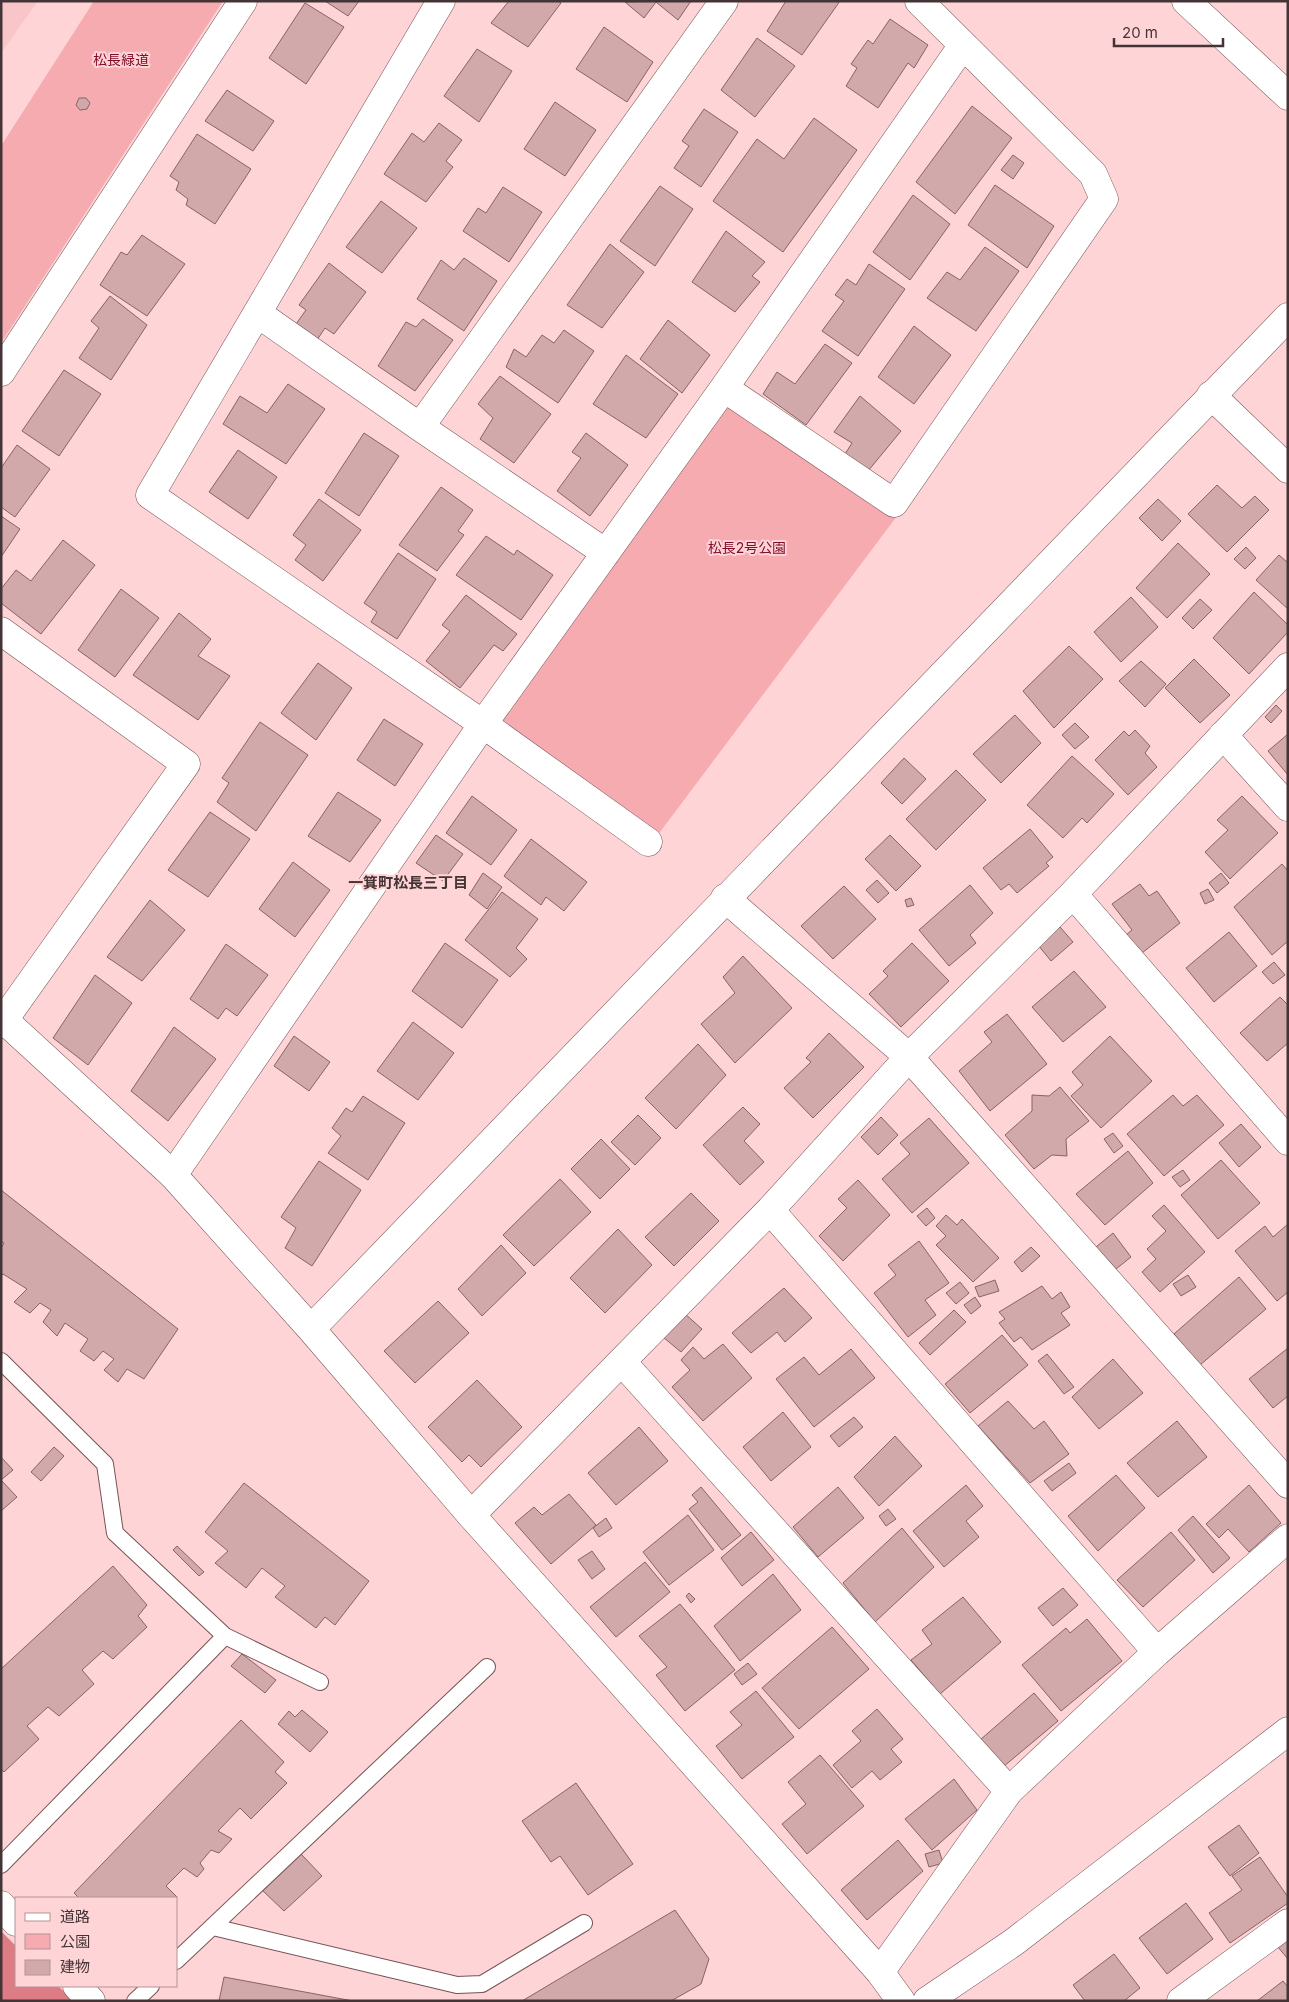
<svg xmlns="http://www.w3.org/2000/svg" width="1289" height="2002" font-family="Inter,'Noto Sans JP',sans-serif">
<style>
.built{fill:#f8c6c9}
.green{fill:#f5abb0}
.forest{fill:#dd7c85}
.building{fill:#d1a9ab;stroke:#876365}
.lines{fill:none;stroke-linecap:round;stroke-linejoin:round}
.lane-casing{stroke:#765355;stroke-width:18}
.street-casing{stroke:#765355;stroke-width:29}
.secondary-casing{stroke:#765355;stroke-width:29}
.lane{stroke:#fff;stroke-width:16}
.street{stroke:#fff;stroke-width:28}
.secondary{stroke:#fff;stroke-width:28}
.labels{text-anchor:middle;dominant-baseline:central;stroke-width:4;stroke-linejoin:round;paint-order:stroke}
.park-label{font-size:14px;fill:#840d2c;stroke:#fed4d6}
.neighbourhood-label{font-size:15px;font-weight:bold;fill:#443435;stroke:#fed4d6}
</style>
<rect width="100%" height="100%" fill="#fed4d6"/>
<!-- built -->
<path class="built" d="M 1,1 L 38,1 L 1,53 Z"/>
<!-- green -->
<path class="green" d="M 94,1 L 223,1 L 1,343 L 1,146 Z
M 726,402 L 897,516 L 657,836 L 497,722 Z"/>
<!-- forest -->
<path class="forest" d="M 1,1931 L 16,1946 L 16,1986 L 58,1986 L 74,2001 L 1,2001 Z"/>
<!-- building -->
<path class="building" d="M 325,1 L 359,1 L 348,16 Z
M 509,1 L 558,1 L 561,3 L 528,47 L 491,23 Z
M 691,1 L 678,20 L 656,2 L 644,18 L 625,2 Z
M 786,1 L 840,1 L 802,55 L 767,31 Z
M 305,3 L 344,27 L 306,84 L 269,58 Z
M 890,19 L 928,45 L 914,68 L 908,63 L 878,108 L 846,86 L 857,68 L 851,64 L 868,40 L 873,44 Z
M 604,27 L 653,62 L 627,102 L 576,69 Z
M 757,38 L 795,66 L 755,117 L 721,90 Z
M 477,49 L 512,71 L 479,122 L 444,96 Z
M 227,90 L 274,121 L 253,151 L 205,121 Z
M 79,98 L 86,98 L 90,103 L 87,109 L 80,110 L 76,105 Z
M 555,102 L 596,130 L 565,176 L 524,149 Z
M 972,106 L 1012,138 L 955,214 L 916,182 Z
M 704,109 L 738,132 L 701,187 L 674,168 L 689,146 L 682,141 Z
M 814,118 L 857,150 L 783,252 L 713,201 L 757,139 L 784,159 Z
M 439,123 L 462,140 L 446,161 L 453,167 L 426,202 L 384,174 L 412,133 L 424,142 Z
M 197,134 L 251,169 L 215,224 L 186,205 L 188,199 L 176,190 L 179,182 L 170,176 Z
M 1013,155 L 1024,163 L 1013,179 L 1001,170 Z
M 995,185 L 1054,226 L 1027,268 L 968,225 Z
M 660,186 L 693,209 L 655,266 L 620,241 Z
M 503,187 L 542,212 L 509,262 L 463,231 L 478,208 L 486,213 Z
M 913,195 L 950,224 L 910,280 L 873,252 Z
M 381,201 L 417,228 L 382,273 L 346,247 Z
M 726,231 L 765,262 L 752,276 L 760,282 L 735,312 L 692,282 Z
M 142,235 L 185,264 L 147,316 L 100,285 L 121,252 L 127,255 Z
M 610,244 L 644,272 L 602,328 L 567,305 Z
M 985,247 L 1019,271 L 976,331 L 927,298 L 947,272 L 960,280 Z
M 464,258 L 497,281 L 464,331 L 417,299 L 441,260 L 454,270 Z
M 329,263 L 366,292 L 334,334 L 325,328 L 317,340 L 296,324 L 306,310 L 299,305 Z
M 869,264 L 905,289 L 858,356 L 822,331 L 844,301 L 835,295 L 847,279 L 856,285 Z
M 110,296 L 147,325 L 111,380 L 79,358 L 99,328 L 91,321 Z
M 423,319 L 453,340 L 415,391 L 378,366 L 406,322 L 416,327 Z
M 668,320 L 710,355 L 682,393 L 640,359 Z
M 914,326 L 951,355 L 914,404 L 878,377 Z
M 564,330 L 594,351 L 558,403 L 506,367 L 514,349 L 526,357 L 542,335 L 554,343 Z
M 825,344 L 852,363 L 806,425 L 763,394 L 777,372 L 795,384 Z
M 626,355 L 678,394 L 646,438 L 593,404 Z
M 64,370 L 101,394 L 59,456 L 22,431 Z
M 500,376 L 551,414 L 514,463 L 480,439 L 493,418 L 478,404 Z
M 288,384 L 325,409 L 286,464 L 223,424 L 240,396 L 267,413 Z
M 860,396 L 901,431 L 868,471 L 845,454 L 852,443 L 834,432 Z
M 364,433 L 399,456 L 359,516 L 325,493 Z
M 586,433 L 628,465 L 590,516 L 557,491 L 581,458 L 572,452 Z
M 17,445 L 50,469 L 15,517 L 1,507 L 1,468 Z
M 238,450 L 277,477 L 248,519 L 209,492 Z
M 1217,485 L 1242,508 L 1255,496 L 1269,510 L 1227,552 L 1188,514 Z
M 441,487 L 473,510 L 458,531 L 464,535 L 437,571 L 399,545 Z
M 319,499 L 361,530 L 323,581 L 295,560 L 306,545 L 293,535 Z
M 1158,499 L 1181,521 L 1162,541 L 1139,518 Z
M 1,516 L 20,529 L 1,557 Z
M 486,536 L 514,555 L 517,550 L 553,575 L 521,620 L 456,575 Z
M 63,540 L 95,565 L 41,634 L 1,603 L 1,589 L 16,570 L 31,581 Z
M 1178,543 L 1210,574 L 1167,618 L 1136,588 Z
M 1246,547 L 1256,558 L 1245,569 L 1234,559 Z
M 398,553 L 436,579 L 397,639 L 371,622 L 377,612 L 364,603 Z
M 1279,555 L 1288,563 L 1288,609 L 1256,580 Z
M 121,589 L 159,618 L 115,677 L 78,650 Z
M 1254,592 L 1288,625 L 1288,632 L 1249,674 L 1213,638 Z
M 466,595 L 517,634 L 503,651 L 494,645 L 460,688 L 426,661 L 450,631 L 442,625 Z
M 1131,597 L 1158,627 L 1121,662 L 1094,632 Z
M 1200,599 L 1212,610 L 1193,629 L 1182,618 Z
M 179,613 L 211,639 L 198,656 L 230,676 L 198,720 L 133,675 Z
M 1069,646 L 1103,679 L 1054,728 L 1023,691 Z
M 1194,659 L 1230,695 L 1200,723 L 1165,688 Z
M 1141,661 L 1166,684 L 1145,707 L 1119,681 Z
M 318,663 L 352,688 L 316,740 L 281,713 Z
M 1276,705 L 1282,711 L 1271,723 L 1265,717 Z
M 1015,715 L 1041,743 L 1001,783 L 973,754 Z
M 384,719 L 423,744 L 395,786 L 357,760 Z
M 260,722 L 308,755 L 256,831 L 217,802 L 229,783 L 222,778 Z
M 1075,723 L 1089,737 L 1075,749 L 1062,735 Z
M 1135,730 L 1150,746 L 1145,753 L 1157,767 L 1128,795 L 1095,760 L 1124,731 L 1129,736 Z
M 1288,734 L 1288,775 L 1268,751 Z
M 1072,756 L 1114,794 L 1087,823 L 1082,818 L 1063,838 L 1027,805 Z
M 904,758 L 926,779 L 902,804 L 881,783 Z
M 956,770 L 986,800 L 936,850 L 906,819 Z
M 338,792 L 381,820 L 350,862 L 308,836 Z
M 472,796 L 517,830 L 491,865 L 446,833 Z
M 1242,796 L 1278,833 L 1230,879 L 1205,852 L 1228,830 L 1217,820 Z
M 210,812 L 250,839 L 208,897 L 168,870 Z
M 1030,829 L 1053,857 L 1046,863 L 1049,866 L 1017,893 L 1009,884 L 1001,890 L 983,868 Z
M 436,835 L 463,854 L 443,881 L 416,863 Z
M 890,835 L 921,866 L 896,891 L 865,859 Z
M 531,839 L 587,882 L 564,911 L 546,897 L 541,905 L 504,876 Z
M 293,862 L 330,890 L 295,937 L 259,909 Z
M 1282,864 L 1288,871 L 1288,941 L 1272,955 L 1234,907 Z
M 483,873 L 502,887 L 487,909 L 469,895 Z
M 1221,873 L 1229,883 L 1217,893 L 1209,883 Z
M 877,880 L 889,893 L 878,903 L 866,890 Z
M 1140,884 L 1149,896 L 1157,891 L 1180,923 L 1142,953 L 1126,935 L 1132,930 L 1112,904 Z
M 970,885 L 993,913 L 970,935 L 976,943 L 949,966 L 919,930 Z
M 844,886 L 876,919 L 833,959 L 801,926 Z
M 1208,889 L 1214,900 L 1205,904 L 1200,893 Z
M 502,892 L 538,919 L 516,948 L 527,959 L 510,977 L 465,940 Z
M 911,898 L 914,905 L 907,907 L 905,900 Z
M 150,900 L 185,930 L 142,981 L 107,957 Z
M 1060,927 L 1073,942 L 1051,961 L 1038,945 Z
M 1229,932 L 1257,966 L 1214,1002 L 1186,968 Z
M 445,943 L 498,980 L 462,1028 L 412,991 Z
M 912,943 L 949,981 L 901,1027 L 869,994 L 888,976 L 883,971 Z
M 226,944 L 268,975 L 237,1016 L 226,1008 L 218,1019 L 190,999 Z
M 743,956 L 792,1008 L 735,1063 L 701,1024 L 735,993 L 723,977 Z
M 1274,962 L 1285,975 L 1273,984 L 1262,972 Z
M 1074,971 L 1106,1007 L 1063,1042 L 1032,1007 Z
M 95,975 L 132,1003 L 88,1065 L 53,1038 Z
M 1280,997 L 1288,1005 L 1288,1043 L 1267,1061 L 1240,1033 Z
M 1007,1014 L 1047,1064 L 990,1111 L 959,1071 L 992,1042 L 984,1032 Z
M 413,1022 L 454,1053 L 418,1100 L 377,1071 Z
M 174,1027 L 216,1059 L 168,1121 L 131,1091 Z
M 829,1033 L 864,1067 L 813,1118 L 784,1088 L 811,1062 L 806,1058 Z
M 294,1036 L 330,1062 L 309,1091 L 274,1066 Z
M 1110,1036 L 1152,1081 L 1101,1128 L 1071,1096 L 1083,1085 L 1072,1072 Z
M 698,1044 L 726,1075 L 676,1129 L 645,1098 Z
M 1060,1087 L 1089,1121 L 1066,1139 L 1067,1156 L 1052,1155 L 1034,1169 L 1005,1135 L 1032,1111 L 1032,1095 L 1049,1096 Z
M 1173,1095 L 1183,1106 L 1197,1095 L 1224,1125 L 1164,1176 L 1127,1134 Z
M 363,1096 L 405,1123 L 368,1180 L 328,1153 L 341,1136 L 332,1128 L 346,1108 L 352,1112 Z
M 743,1107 L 760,1124 L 744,1141 L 764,1162 L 740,1185 L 703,1145 Z
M 638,1115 L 661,1138 L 635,1165 L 611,1142 Z
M 881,1117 L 898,1135 L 878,1155 L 861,1137 Z
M 929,1118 L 969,1163 L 912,1213 L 882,1179 L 910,1154 L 900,1143 Z
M 1241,1124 L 1261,1147 L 1239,1167 L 1219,1143 Z
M 1113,1133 L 1123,1146 L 1114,1153 L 1104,1139 Z
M 601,1139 L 630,1169 L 600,1199 L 571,1169 Z
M 1128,1151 L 1153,1183 L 1105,1225 L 1076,1194 Z
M 1221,1160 L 1260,1203 L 1218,1239 L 1181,1195 Z
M 319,1161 L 361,1190 L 312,1266 L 285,1248 L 296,1228 L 281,1217 Z
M 1183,1170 L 1190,1180 L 1180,1187 L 1172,1177 Z
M 560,1179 L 591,1212 L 534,1266 L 503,1235 Z
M 858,1180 L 890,1215 L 843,1261 L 819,1236 L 847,1208 L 838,1199 Z
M 1,1190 L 178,1329 L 144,1379 L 127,1369 L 118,1382 L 104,1370 L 114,1359 L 103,1351 L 94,1361 L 80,1351 L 88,1339 L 65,1323 L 57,1336 L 43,1322 L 51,1310 L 40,1303 L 30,1313 L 14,1302 L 27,1289 L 3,1274 L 1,1276 L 1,1248 L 4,1243 L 1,1242 Z
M 691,1193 L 719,1221 L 674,1266 L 645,1237 Z
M 1164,1205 L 1205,1252 L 1160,1292 L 1142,1272 L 1156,1259 L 1147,1249 L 1166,1231 L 1152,1216 Z
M 927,1208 L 935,1218 L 926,1226 L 917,1216 Z
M 946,1215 L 957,1225 L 962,1219 L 999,1258 L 973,1282 L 936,1245 L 946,1236 L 936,1226 Z
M 1288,1224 L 1288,1292 L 1277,1301 L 1235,1251 L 1265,1226 L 1273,1237 Z
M 618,1229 L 652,1265 L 605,1313 L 570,1278 Z
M 1113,1233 L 1131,1257 L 1116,1269 L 1096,1247 Z
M 919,1241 L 949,1283 L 925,1300 L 936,1315 L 908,1337 L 874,1293 L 896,1275 L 888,1265 Z
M 501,1245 L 526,1273 L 482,1316 L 458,1289 Z
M 1031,1247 L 1040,1256 L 1022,1272 L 1014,1262 Z
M 1188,1275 L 1196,1287 L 1181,1296 L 1173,1284 Z
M 1239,1277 L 1266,1309 L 1200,1365 L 1174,1334 Z
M 995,1280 L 999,1291 L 979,1297 L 975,1287 Z
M 960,1282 L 969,1293 L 956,1304 L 946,1293 Z
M 1042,1286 L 1052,1299 L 1061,1292 L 1070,1307 L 1061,1313 L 1070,1325 L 1032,1350 L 1021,1337 L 1014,1342 L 999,1323 L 1005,1319 L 999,1312 Z
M 784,1288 L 812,1318 L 785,1342 L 777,1332 L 751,1353 L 732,1333 Z
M 975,1297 L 981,1306 L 971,1314 L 964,1305 Z
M 438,1301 L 469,1333 L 415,1383 L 384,1351 Z
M 954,1310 L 966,1322 L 930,1355 L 919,1343 Z
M 684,1313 L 702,1329 L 681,1352 L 663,1337 Z
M 1002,1335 L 1028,1365 L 970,1413 L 945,1384 Z
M 723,1344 L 752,1378 L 703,1421 L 672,1387 L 690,1370 L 681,1360 L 693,1347 L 704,1359 Z
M 1288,1348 L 1288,1396 L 1273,1408 L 1249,1379 Z
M 851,1349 L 875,1378 L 814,1427 L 776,1379 L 804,1357 L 819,1375 Z
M 1047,1354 L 1074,1387 L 1064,1394 L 1038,1361 Z
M 1113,1359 L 1143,1393 L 1099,1429 L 1072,1397 Z
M 477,1380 L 522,1427 L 481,1467 L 469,1455 L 462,1462 L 428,1427 Z
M 1008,1401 L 1034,1429 L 1044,1421 L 1069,1454 L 1030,1483 L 978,1426 Z
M 783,1412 L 811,1447 L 771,1481 L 743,1447 Z
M 854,1417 L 863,1427 L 839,1447 L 830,1436 Z
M 1177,1421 L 1207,1457 L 1158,1497 L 1127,1463 Z
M 639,1427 L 668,1461 L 616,1505 L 588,1473 Z
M 895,1436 L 922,1466 L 879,1506 L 854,1477 Z
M 54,1447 L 64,1456 L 41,1481 L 31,1472 Z
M 1,1457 L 13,1470 L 1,1480 L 17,1497 L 1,1511 Z
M 1069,1463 L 1076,1473 L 1052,1491 L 1044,1481 Z
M 1116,1475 L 1145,1508 L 1098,1551 L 1068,1516 Z
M 244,1483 L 369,1581 L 335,1625 L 325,1617 L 316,1628 L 275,1597 L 285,1586 L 262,1568 L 246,1588 L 215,1563 L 228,1551 L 205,1532 Z
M 966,1485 L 983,1506 L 966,1521 L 979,1537 L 944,1567 L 913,1531 Z
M 1249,1485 L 1281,1523 L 1249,1552 L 1228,1529 L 1219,1538 L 1206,1524 Z
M 701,1487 L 741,1535 L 722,1550 L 689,1509 L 698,1502 L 692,1495 Z
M 838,1487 L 864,1518 L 818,1557 L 793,1527 Z
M 569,1494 L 596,1525 L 551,1564 L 515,1523 L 534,1507 L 542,1515 Z
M 888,1509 L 896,1519 L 886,1526 L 879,1516 Z
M 688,1515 L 714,1550 L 669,1585 L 643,1552 Z
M 1193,1516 L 1230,1558 L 1213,1573 L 1178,1530 Z
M 606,1518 L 612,1528 L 599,1537 L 593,1528 Z
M 902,1528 L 934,1567 L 875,1622 L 843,1583 Z
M 751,1532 L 774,1560 L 742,1586 L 721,1558 Z
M 1171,1532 L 1195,1560 L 1143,1607 L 1117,1580 Z
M 177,1546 L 204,1572 L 199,1576 L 173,1550 Z
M 592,1551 L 605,1569 L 592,1579 L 578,1560 Z
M 645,1562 L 670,1592 L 616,1637 L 590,1607 Z
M 113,1566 L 147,1605 L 138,1616 L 147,1627 L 113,1659 L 103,1651 L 82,1670 L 94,1684 L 59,1716 L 48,1707 L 27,1726 L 39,1739 L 4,1772 L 1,1769 L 1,1669 Z
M 773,1574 L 801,1610 L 740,1661 L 714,1626 Z
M 1063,1588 L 1078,1605 L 1053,1626 L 1038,1608 Z
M 689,1593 L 695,1599 L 691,1603 L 686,1596 Z
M 963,1597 L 1001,1642 L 940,1694 L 911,1660 L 932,1644 L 922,1630 Z
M 680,1604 L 735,1670 L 685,1711 L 656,1675 L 667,1667 L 639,1636 Z
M 1087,1619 L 1122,1661 L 1061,1711 L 1022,1665 L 1066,1628 L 1070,1633 Z
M 832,1627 L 869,1669 L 799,1729 L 762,1688 Z
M 242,1654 L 276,1680 L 265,1693 L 231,1666 Z
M 748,1663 L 757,1674 L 742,1685 L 734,1674 Z
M 756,1691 L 794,1737 L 742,1779 L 716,1746 L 742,1725 L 730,1712 Z
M 1034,1693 L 1058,1721 L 1003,1767 L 980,1740 Z
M 877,1709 L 903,1739 L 891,1749 L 902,1762 L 880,1780 L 872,1771 L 852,1788 L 833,1765 L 861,1741 L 852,1731 Z
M 302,1710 L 328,1732 L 310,1752 L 278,1724 L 289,1711 L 295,1717 Z
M 241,1720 L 284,1762 L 275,1772 L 287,1783 L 251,1819 L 240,1808 L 218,1831 L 232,1839 L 219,1853 L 211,1850 L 200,1863 L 204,1869 L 197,1877 L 184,1868 L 166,1886 L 177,1897 L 175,1898 L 79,1898 L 74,1893 Z
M 820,1755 L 864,1806 L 807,1854 L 782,1824 L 806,1804 L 788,1782 Z
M 954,1779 L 977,1810 L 932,1850 L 905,1819 Z
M 576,1783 L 633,1864 L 588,1895 L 560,1856 L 551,1862 L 522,1821 Z
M 1239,1825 L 1259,1853 L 1230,1876 L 1208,1847 Z
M 898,1840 L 923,1871 L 867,1920 L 841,1890 Z
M 939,1850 L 943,1863 L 929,1867 L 925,1854 Z
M 301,1854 L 322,1876 L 284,1911 L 262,1890 Z
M 1260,1857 L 1288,1897 L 1288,1903 L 1230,1943 L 1209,1913 L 1242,1890 L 1232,1876 Z
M 1186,1903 L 1213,1939 L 1167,1974 L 1139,1938 Z
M 675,1910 L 709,1959 L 701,1984 L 671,2001 L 522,2001 Z
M 1288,1937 L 1288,1959 L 1277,1946 Z
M 1114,1954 L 1140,1988 L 1124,2001 L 1085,2001 L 1073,1985 Z
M 224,1977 L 353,2001 L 219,2001 Z
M 1283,1981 L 1288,1987 L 1288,2001 L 1257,2001 Z"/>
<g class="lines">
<defs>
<path id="lane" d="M 1,1361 L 105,1464 L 115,1533 L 225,1636 L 1,1865
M 225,1636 L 320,1682
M 213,1927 L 457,1985 L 482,1984 L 584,1923
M 176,1961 L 487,1667
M 135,2001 L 151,1986"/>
<path id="street" d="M 441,1 L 150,495 L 483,724 L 648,842
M 257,313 L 420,427 L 606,553
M 1,372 L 243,1
M 724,388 L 894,503 L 1104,199 L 1093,174 L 919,1
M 1211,395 L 1288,469
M 420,427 L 724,1
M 1,631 L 186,764 L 1,1024
M 1223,735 L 1288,807
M 1073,894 L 1288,1141
M 725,898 L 909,1057 L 1288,1484
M 173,1175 L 483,724 L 724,388 L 963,45
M 770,1210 L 1157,1652
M 622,1362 L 1009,1791
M 471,1515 L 770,1210 L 909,1057 L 1073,894 L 1288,667
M 880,1972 L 1009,1791 L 1157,1652 L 1288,1538
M 1181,2001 L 1288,1923"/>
<path id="secondary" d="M 1186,1 L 1288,96
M 4,1020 L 173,1175 L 311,1329 L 471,1515 L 880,1972 L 901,2001
M 311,1329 L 1288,317
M 1,1905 L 16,1922
M 77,1986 L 91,2001
M 927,2001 L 1014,1942 L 1288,1731"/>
</defs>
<!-- lane casing -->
<use href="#lane" class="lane-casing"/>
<!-- street casing -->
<use href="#street" class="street-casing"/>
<!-- secondary casing -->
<use href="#secondary" class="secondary-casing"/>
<!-- lane -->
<use href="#lane" class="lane"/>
<!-- street -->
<use href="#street" class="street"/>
<!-- secondary -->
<use href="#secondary" class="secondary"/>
</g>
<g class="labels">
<!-- park labels -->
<g class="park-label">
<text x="121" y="59">松長緑道</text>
<text x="747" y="547">松長2号公園</text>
</g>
<!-- neighbourhood labels -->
<g class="neighbourhood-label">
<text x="408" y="882">一箕町松長三丁目</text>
</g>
</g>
<!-- border -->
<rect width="1289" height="2002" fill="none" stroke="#443435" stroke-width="5"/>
<!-- legend -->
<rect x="15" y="1897" width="162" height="90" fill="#fed4d6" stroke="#b49496"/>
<rect x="25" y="1913" width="25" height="8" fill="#ffffff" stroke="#b49496"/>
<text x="60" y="1922" font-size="15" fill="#443435">道路</text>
<rect x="25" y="1934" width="25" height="15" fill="#f5abb0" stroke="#b49496"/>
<text x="60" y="1947" font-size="15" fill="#443435">公園</text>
<rect x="25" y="1960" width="25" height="15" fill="#d1a9ab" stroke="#b49496"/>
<text x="60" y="1972" font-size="15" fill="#443435">建物</text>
<!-- scale -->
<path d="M1114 38v8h109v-8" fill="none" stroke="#443435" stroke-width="2.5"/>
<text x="1122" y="38" font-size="15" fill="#443435" stroke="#fed4d6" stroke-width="4" paint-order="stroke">20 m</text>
</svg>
